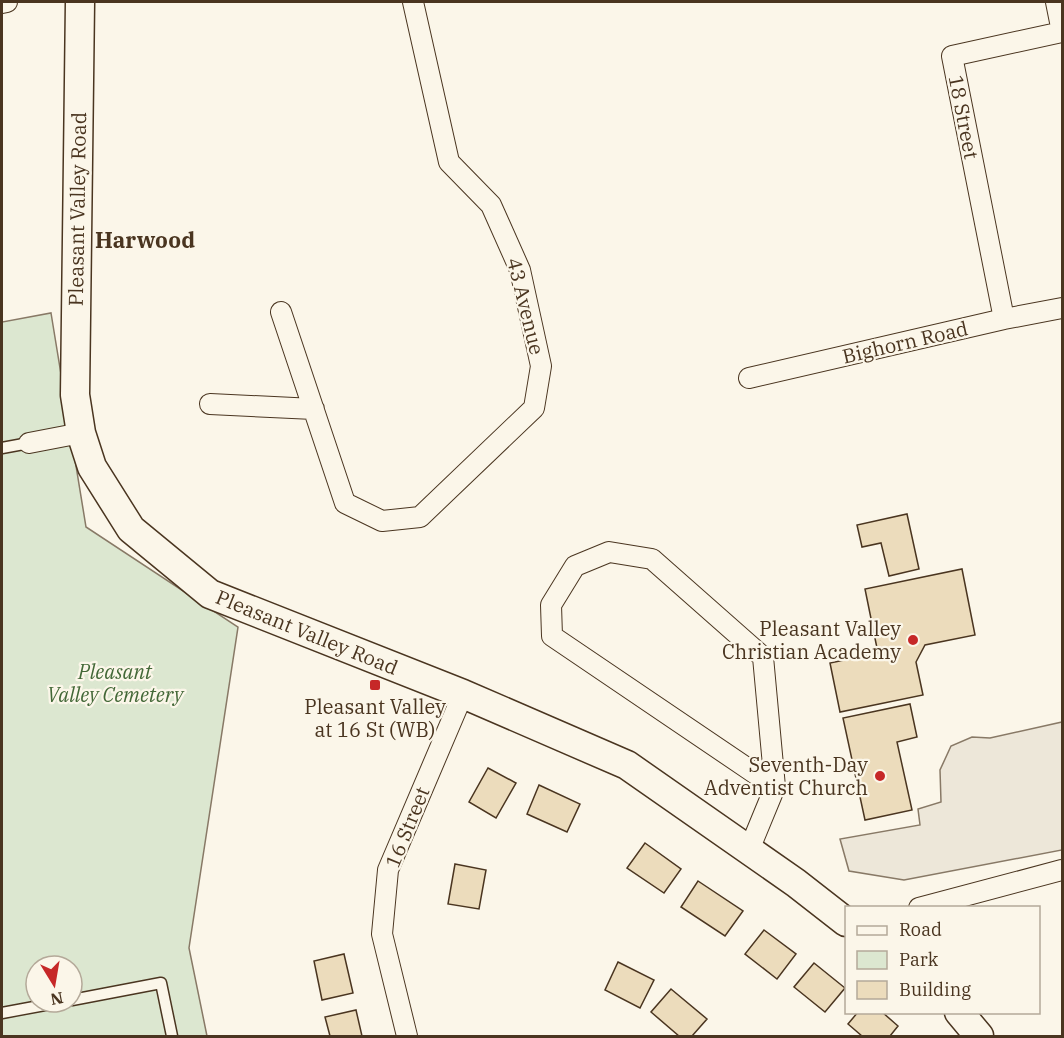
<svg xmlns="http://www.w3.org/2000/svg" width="1064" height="1038" font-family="'IBM Plex Serif',serif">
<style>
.green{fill:#dce7d0;stroke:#887966;stroke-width:1.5;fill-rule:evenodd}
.parking{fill:#ede7d9;stroke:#887966;stroke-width:1.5}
.building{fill:#ecdcbc;stroke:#4a3520;stroke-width:1.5}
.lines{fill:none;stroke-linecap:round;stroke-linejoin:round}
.lane-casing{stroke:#4a3520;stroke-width:13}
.street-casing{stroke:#4a3520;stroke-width:22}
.secondary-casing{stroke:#4a3520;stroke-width:31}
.lane{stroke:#fbf6e9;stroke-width:10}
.street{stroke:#fbf6e9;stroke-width:20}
.secondary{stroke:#fbf6e9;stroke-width:28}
.poi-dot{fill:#c62828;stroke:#fbf6e9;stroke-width:2}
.labels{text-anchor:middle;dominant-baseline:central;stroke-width:4.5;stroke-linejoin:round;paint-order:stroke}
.street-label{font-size:20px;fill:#4a3520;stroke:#fbf6e9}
.poi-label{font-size:20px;fill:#4a3520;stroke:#fbf6e9;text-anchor:end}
.park-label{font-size:20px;font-style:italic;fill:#436837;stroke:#fbf6e9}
.quarter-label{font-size:22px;font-weight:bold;fill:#4a3520;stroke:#fbf6e9}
</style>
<rect width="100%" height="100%" fill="#fbf6e9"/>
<!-- green -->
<path class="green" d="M 51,313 L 86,527 L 238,627 L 189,948 L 207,1036 L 2,1036 L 2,322 ZM 36,966 L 72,966 L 72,1002 L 36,1002 Z"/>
<!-- parking -->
<path class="parking" d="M 1062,722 L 1062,850 L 904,880 L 849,871 L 840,839 L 920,825 L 918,809 L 941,802 L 940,770 L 951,746 L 972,737 L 990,738 Z"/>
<!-- building -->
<path class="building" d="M 907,514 L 919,569 L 889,576 L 881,543 L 862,547 L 857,525 Z
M 962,569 L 975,635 L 925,645 L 916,662 L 923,695 L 840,712 L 830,663 L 878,653 L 865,589 Z
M 910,704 L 917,737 L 897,742 L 912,810 L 865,820 L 843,718 Z
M 488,768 L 516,783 L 496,818 L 469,802 Z
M 539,785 L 580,804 L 567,832 L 527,814 Z
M 645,843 L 681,869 L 664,893 L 627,868 Z
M 455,864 L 486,870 L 479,909 L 448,904 Z
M 698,881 L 743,911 L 725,936 L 681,907 Z
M 764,930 L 796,954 L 777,979 L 745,954 Z
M 344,954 L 353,993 L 322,1000 L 314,961 Z
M 618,962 L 654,980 L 640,1008 L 605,990 Z
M 814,963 L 845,988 L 825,1012 L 794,987 Z
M 671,989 L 707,1019 L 692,1036 L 679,1036 L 651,1012 Z
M 356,1010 L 362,1036 L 330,1036 L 325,1017 Z
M 858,1012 L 882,1012 L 898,1026 L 890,1036 L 862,1036 L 848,1024 Z"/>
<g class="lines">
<defs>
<path id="lane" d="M 2,448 L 29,443
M 72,1000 L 161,983 L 172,1036
M 2,1013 L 61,1002"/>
<path id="street" d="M 1056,2 L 1062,32
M 2,3 L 7,2
M 281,312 L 345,503 L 382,521 L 420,517 L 534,408 L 541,366 L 520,270 L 491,205 L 449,162 L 413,2
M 1004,319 L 952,56 L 1062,32
M 749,378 L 1004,319 L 1062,308
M 210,404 L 314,409
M 29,443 L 81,433
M 749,850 L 775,787 L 763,657 L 652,559 L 609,552 L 575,566 L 551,605 L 552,636 L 775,787
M 919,908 L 1062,870
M 407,1036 L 382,934 L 388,870 L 463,694"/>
<path id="secondary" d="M 80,2 L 75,395 L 81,433 L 92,467 L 131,529 L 210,594 L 463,694 L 627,765 L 796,883 L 846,922
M 959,1012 L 979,1036"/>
</defs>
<!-- lane casing -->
<use href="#lane" class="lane-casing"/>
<!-- street casing -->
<use href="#street" class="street-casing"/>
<!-- secondary casing -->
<use href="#secondary" class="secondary-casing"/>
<!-- lane -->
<use href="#lane" class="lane"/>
<!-- street -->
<use href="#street" class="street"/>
<!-- secondary -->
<use href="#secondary" class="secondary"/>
</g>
<!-- markers -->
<g class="poi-dot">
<circle cx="913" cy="640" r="6"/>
<rect x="369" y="679" width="12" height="12" rx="3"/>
<circle cx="880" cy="776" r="6"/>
</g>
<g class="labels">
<!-- street labels -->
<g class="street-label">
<text transform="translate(964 117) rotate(79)">18 Street</text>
<text transform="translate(77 209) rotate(-89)">Pleasant Valley Road</text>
<text transform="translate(526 306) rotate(76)">43 Avenue</text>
<text transform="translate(905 342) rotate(-13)">Bighorn Road</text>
<text transform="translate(307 632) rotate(22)">Pleasant Valley Road</text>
<text transform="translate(407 827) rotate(-68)">16 Street</text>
</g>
<!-- poi labels -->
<g class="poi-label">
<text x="901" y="628">Pleasant Valley<tspan x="901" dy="23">Christian Academy</tspan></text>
<text x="375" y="706" text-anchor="middle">Pleasant Valley<tspan x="375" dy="23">at 16 St (WB)</tspan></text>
<text x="868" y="764">Seventh-Day<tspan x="868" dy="23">Adventist Church</tspan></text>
</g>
<!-- park labels -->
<g class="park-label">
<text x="115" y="671">Pleasant<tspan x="115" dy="23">Valley Cemetery</tspan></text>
</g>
<!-- quarter labels -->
<g class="quarter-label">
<text x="145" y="239">Harwood</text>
</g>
</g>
<!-- border -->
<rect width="1064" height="1038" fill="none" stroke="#4a3520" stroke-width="6"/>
<!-- legend -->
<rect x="845" y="906" width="195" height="108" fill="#fbf6e9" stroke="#b4a999" stroke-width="1.5"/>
<rect x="857" y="926" width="30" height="9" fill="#fbf6e9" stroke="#b4a999" stroke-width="1.5"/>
<text x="899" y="936" font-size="18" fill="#4a3520">Road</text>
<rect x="857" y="951" width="30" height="18" fill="#dce7d0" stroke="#b4a999" stroke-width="1.5"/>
<text x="899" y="966" font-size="18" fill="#4a3520">Park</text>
<rect x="857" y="981" width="30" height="18" fill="#ecdcbc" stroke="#b4a999" stroke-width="1.5"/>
<text x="899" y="996" font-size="18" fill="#4a3520">Building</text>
<!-- north arrow -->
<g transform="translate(54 984) rotate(169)"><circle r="28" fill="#fbf6e9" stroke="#b4a999" stroke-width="1.5"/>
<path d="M0-4.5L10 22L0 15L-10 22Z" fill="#c62828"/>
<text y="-9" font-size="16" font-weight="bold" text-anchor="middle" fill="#4a3520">N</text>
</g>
</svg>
